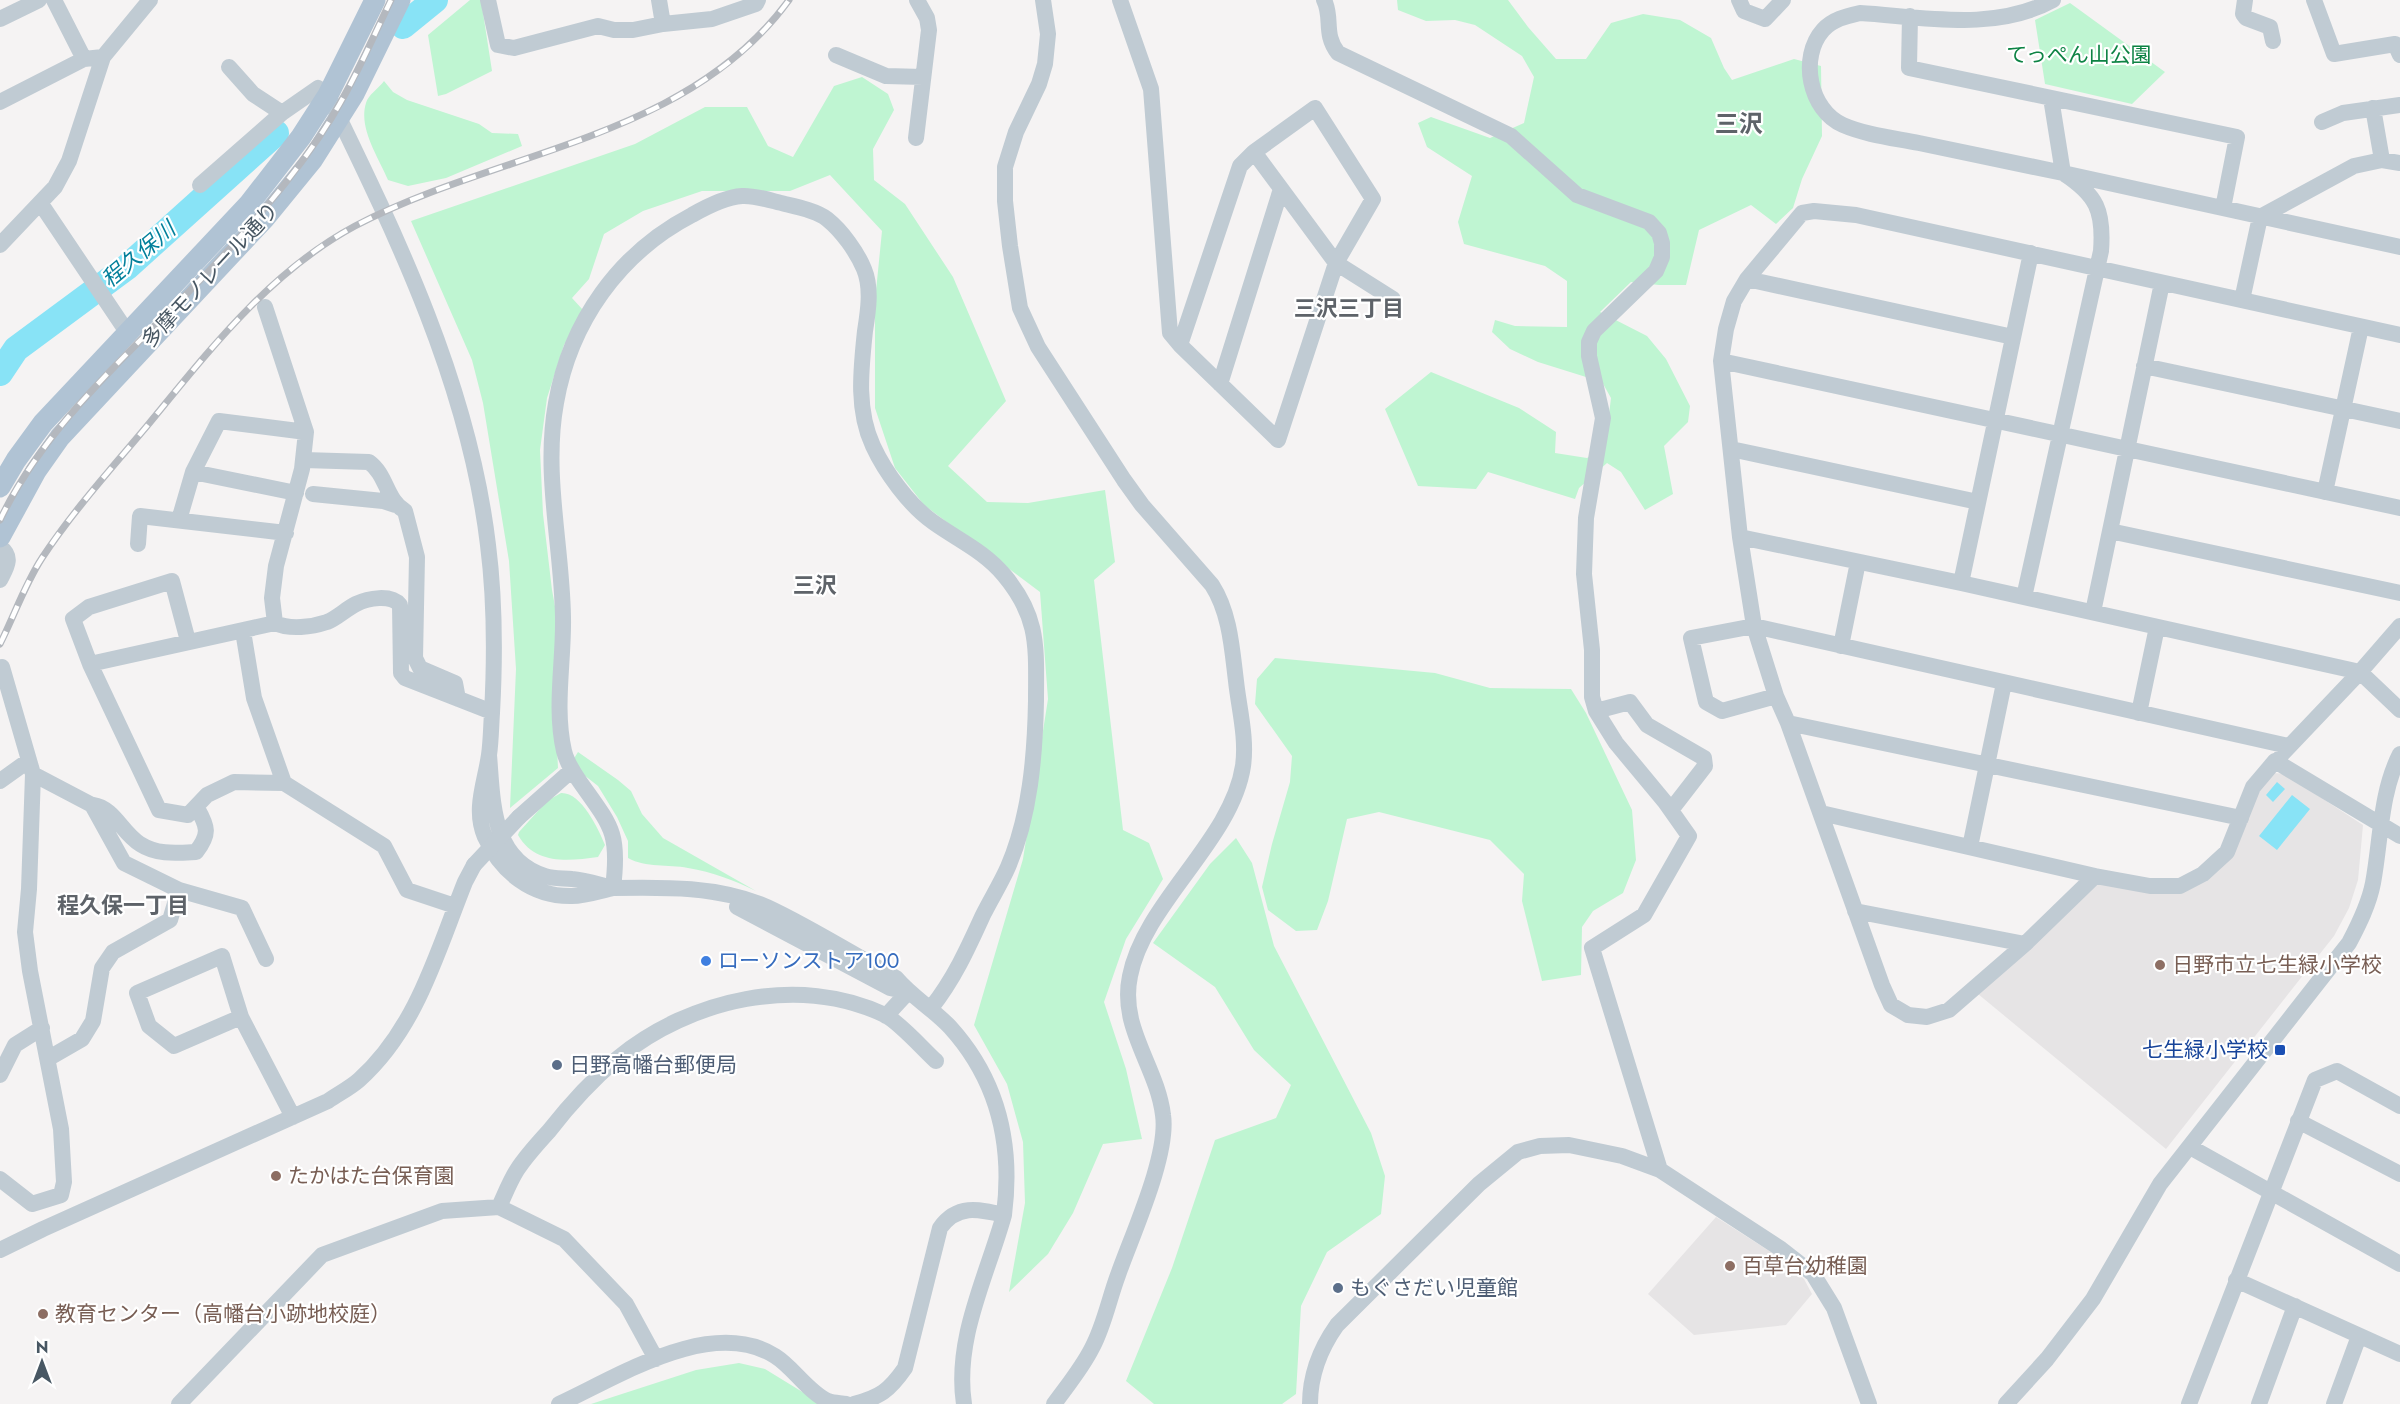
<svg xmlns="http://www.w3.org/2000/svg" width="2400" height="1404" font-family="Jost,'Noto Sans JP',sans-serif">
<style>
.education{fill:#e6e4e5}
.green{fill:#bff5d2}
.water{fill:#88e3f6}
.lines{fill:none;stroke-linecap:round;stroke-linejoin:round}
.river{stroke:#88e3f6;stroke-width:26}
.minor{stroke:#c0cbd3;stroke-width:16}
.major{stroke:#b0c3d4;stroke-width:21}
.rail-casing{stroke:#b4b8be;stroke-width:7}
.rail{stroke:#fff;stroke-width:4.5;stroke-dasharray:14;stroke-linecap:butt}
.minor-bridge{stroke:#c0cbd3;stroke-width:16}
.shop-dot{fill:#3f7fe0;stroke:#fff;stroke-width:2}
.education-dot{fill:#8d6e63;stroke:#fff;stroke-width:2}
.transit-dot{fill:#1a4fb4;stroke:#fff;stroke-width:2}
.service-dot{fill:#5c6f8a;stroke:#fff;stroke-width:2}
.labels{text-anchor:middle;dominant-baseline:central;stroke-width:4.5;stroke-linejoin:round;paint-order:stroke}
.park-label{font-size:21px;fill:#0d8344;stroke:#fff}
.street-label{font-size:21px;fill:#485763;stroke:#fff}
.shop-label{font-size:21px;fill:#366cbe;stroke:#fff;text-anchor:start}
.education-label{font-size:21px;fill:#785e54;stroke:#fff;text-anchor:start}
.transit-label{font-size:21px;fill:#164399;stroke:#fff;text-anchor:end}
.service-label{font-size:21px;fill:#4e5e75;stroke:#fff;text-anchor:start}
.water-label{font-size:22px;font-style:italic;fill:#03809b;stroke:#fff}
.neighbourhood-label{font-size:22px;font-weight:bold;fill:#5e6369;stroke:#fff}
.quarter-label{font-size:24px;font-weight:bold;fill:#5e6369;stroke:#fff}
</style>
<rect width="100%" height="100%" fill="#f5f3f3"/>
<!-- education -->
<path class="education" d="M 2274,773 L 2285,774 L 2363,825 L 2358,880 L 2349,908 L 2334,936 L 2166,1149 L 1978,994 L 2096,884 L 2208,880 L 2259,790 Z
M 1716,1217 L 1774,1254 L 1804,1279 L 1812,1294 L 1786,1325 L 1694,1335 L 1648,1294 Z"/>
<!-- green -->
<path class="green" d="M 470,0 L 481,0 L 492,71 L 446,94 L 438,96 L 428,35 Z
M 1397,0 L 1508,0 L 1528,27 L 1556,59 L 1586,59 L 1611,23 L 1643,14 L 1680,20 L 1711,38 L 1724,68 L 1732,80 L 1794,59 L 1821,66 L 1822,136 L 1802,179 L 1793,208 L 1776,224 L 1751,205 L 1699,230 L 1686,285 L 1659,285 L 1631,282 L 1600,312 L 1647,336 L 1666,359 L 1690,406 L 1688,422 L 1664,446 L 1673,494 L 1645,510 L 1621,472 L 1607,463 L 1579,488 L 1575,499 L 1488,472 L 1476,489 L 1418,486 L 1385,409 L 1431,372 L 1519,408 L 1556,432 L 1555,453 L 1587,458 L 1605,447 L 1611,398 L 1602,382 L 1538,362 L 1510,349 L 1492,332 L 1495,320 L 1515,326 L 1567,327 L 1567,281 L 1545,266 L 1464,244 L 1458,222 L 1472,176 L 1427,147 L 1418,123 L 1431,117 L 1490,138 L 1524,123 L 1534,77 L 1522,56 L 1475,25 L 1455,20 L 1426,21 L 1398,10 Z
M 2070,3 L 2165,72 L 2132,104 L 2045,84 L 2035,20 Z
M 862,77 L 888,94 L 894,110 L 873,149 L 874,180 L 905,204 L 953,277 L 1006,401 L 948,466 L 987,502 L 1028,503 L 1105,490 L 1115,562 L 1094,580 L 1123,830 L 1149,843 L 1163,879 L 1126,939 L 1104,1002 L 1126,1069 L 1142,1139 L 1103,1144 L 1073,1213 L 1048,1254 L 1009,1292 L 1025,1203 L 1023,1142 L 1007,1084 L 974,1025 L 1023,859 L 1048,699 L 1040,592 L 924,505 L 895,468 L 875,408 L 875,301 L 882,231 L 830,175 L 790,191 L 702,191 L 643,211 L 604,234 L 589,279 L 572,298 L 583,310 L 564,345 L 547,398 L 540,450 L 543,514 L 552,590 L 559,628 L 555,706 L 558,768 L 510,808 L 516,669 L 509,561 L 483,403 L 472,360 L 411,221 L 635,144 L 705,107 L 747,107 L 768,146 L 793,157 L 834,86 Z
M 384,81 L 393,92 L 407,100 L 479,124 L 492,133 L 518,134 L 522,146 L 446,178 L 408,186 L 388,180 C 379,158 358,128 366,103 C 368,95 379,88 384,81 Z
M 1275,658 L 1435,673 L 1490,688 L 1571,689 L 1586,713 L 1632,810 L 1636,860 L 1623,893 L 1593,911 L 1582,927 L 1581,975 L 1542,981 L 1522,901 L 1524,874 L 1490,840 L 1379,812 L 1347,819 L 1328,901 L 1317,930 L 1296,931 L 1268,910 L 1262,887 L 1272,844 L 1290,782 L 1292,756 L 1255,704 L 1257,679 Z
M 578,752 L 618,780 L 631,791 L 642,814 L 663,838 L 756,891 C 733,880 713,872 688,868 C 668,864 646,868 628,858 L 628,841 L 617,817 L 598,786 L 584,775 L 573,760 Z
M 561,793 C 581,792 598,828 605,845 L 598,857 C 568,861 535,865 518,835 L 519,832 L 547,801 Z
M 1236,838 L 1252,863 L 1274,946 L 1371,1133 L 1385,1176 L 1381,1214 L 1327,1252 L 1301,1306 L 1296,1394 L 1282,1404 L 1154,1404 L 1126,1381 L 1172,1268 L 1215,1140 L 1276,1118 L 1291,1085 L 1254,1050 L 1215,987 L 1153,943 L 1210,864 Z
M 739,1363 L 765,1369 L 822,1404 L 591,1404 L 696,1370 Z"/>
<!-- water -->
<path class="water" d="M 2277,782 L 2285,789 L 2273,802 L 2266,795 Z
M 2292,795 L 2310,809 L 2277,850 L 2259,836 Z"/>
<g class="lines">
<!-- river -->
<path class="river" d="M 403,26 L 435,0
M 0,373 L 16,349 L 127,267 L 276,133"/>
<!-- minor -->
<path class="minor" d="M 54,0 L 84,59
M 488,0 L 498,45 L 514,48 L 598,26 L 614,30 L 633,30 L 663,24 L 712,19 L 756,4 L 758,0
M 659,0 L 663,24
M 1043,0 L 1048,34 L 1045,64 L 1039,84 L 1016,132 L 1005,167 L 1005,201 L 1010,246 L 1020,308 L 1038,347 L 1124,480 L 1142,505 L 1212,585 C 1230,613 1232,649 1236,681 C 1239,709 1247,738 1243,766 C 1232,840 1144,903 1130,976 C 1119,1028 1157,1066 1163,1115 C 1169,1155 1132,1235 1118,1275 C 1109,1299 1104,1326 1092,1348 C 1082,1368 1067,1386 1054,1404
M 1120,0 L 1151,89 L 1170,333 L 1180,345
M 1324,0 C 1333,18 1323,34 1338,53 L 1511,136 L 1577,195 L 1649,222 L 1659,233 L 1662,243 L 1662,257 L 1656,271 L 1594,331 L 1589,342 L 1589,356 L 1603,418 L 1586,518 L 1584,574 L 1592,650 L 1592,697 L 1596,711 L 1616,743 L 1665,802 L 1689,836 L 1644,915 L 1592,948 L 1660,1170
M 1739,0 L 1744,11 L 1765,19 L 1783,0
M 2245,0 L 2243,14 L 2246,18 L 2270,27 L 2273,41
M 2314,0 L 2334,54 L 2395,44 L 2400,55
M 1910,16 L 1909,68 L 2237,137 L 2223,208
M 0,19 L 39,0
M 836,55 L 886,76 L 923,77
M 229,67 L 253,94 L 282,113
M 2051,98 L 2063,173 L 2400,247
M 0,102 L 84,59 L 103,57
M 1315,108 L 1373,199 L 1336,263 L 1278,440 L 1180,345 L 1240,166 L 1254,152 Z
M 2373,108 L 2382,160
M 2322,122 L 2343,113 L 2400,105
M 916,138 L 929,30 L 927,18 L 917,0
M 1254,152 L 1336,263 L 1393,299
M 200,185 L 282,113 L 318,88 L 328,95 C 398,239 469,385 488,545 C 495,600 495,658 492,713 C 491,727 491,741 489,755 C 485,783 473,809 485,837 C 501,872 532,897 572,896 C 585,896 600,891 613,888 C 600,885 586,880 572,879 C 563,878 554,879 545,876 C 491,859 493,801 489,755
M 41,204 L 127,332
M 0,245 L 55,187 L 69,161 L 103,57 L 150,0
M 1747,279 L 2013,337
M 2242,300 L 2260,217 L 2354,166 L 2382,160 L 2400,163
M 265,307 L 306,432 L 302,469 L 276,566 L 272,598 L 275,623 C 290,630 312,627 327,622 C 337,618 346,609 356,604 C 368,598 391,594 400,605 L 401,673 L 405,678 L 492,712
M 2400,335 L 1856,215 L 1814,211 L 1802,213 L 1747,279 L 1734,301 L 1726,329 L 1721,361 L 1740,537 L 1754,626 L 1776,696 L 1788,723 L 1882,985 L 1891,1005 L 1908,1015 L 1927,1017 L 1949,1010 L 2025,944 L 2095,876 L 2150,886 L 2180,886 L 2203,874 L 2227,852 L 2253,787 L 2275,761 L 2400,836
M 1721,361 L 2400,508
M 2144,366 L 2400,421
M 1220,384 L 1281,189
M 1731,449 L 1978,502
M 304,460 L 369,462 C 387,475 386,500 405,511 L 417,557 L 415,658 L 420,668 L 455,683 L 458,699
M 193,472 L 296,493
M 2325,492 L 2361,327
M 313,494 L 383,501 L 395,505
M 179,520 L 193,472 L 219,421 L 306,432
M 2110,531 L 2400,593
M 1740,537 L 1961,583 L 2360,672 L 2400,710
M 138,544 L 140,516 L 286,533
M 0,547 C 14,557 6,568 0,580
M 1961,583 L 2031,253
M 2024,597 L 2101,251 C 2104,211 2097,195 2063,173 C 2015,163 1967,153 1919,143 C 1894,138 1866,135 1843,125 C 1809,110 1799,57 1823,30 C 1833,19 1847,16 1860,13 C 1924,17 1995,32 2053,0
M 2093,612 L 2162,283
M 243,631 L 254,698 L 284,783
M 188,641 L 172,581 L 89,607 L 73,619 L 90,664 L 159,810 L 188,815 L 207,795 L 234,782 L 284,783 L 384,846 L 407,890 L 455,906
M 1841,646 L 1858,562
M 90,664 L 275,623
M 1776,696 L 1722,711 L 1706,702 L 1691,638 L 1754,626 L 2288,746
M 1596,711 L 1630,702 L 1647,725 L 1704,758 L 1705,766 L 1671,810
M 2139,713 L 2157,627
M 1788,723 L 2241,818
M 2282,754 L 2360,672 L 2400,626
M 33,774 L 92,805 L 124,863 L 179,890 L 242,908 L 266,959
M 0,781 L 28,761
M 93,805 C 114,808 122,833 140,844 C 157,855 176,853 196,852 C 210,834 208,827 197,808
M 1821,813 L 2095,876
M 519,817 L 572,770
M 1970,847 L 2004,683
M 737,907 L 890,988 L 908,992
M 1855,911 L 2025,944
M 931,1008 C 954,979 968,948 983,915 C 991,899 1001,883 1008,867 C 1030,816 1035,756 1036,701 C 1036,648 1040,618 1004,575 C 984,551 958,540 933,522 C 909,505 885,472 873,446 C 856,410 861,369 865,331 C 868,312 872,288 864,269 C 857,252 842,231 827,219 C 817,211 798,207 785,204 C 772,201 755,195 742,196 C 725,197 706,207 692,215 C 619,253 570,322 556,403 C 543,474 562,546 563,617 C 564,661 554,707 564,751 C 567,763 573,772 580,782 C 611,826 620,832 613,888 C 664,887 719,886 767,907 C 810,927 854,955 896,978 C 912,997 933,1009 950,1027 C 998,1080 1013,1145 1004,1215 C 987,1276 954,1339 964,1404
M 886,1016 L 908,992
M 241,1017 L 174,1046 L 149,1026 L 137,993 L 222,956 L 241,1017 L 293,1117
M 49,1058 L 82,1039 L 93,1021 L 102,968 L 113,952 L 170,920 L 179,890
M 0,1075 L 15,1045 L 42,1028
M 2298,1121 L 2400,1174
M 2190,1147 L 2400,1264
M 0,1179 L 32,1204 L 61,1195 L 64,1182 L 61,1129 L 30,971 L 25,932 L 29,889 L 33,774 L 2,667
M 499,1207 C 505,1194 510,1181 517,1170 C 526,1156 538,1143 549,1131 C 570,1104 592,1080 618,1058 C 690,999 799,974 885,1015 C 899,1022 923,1049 936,1061
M 0,1250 L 43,1229 L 328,1101 C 338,1094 350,1088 359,1080 C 417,1028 437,952 465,882 L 474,865
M 2236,1280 L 2400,1354
M 179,1404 L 322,1255 L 442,1211 L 499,1207 L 564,1239 L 626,1304 L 656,1359
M 559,1404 C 618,1377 711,1316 775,1356 C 793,1367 808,1392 828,1401 C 833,1403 840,1403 846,1404
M 854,1404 C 880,1397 889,1391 905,1368 L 940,1228 C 957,1204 978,1209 1004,1215
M 1310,1404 C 1310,1374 1320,1349 1337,1325 L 1479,1184 L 1518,1152 L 1540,1146 L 1569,1145 L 1622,1156 L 1660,1170 L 1781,1249 L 1813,1274 L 1834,1308 L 1869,1404
M 2006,1404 L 2047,1359 L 2093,1299 L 2160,1184 L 2349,943 C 2359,924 2369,904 2373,883 C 2381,840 2380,793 2400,754
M 2189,1404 L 2315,1080 L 2337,1071 L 2400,1106
M 2259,1404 L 2295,1306
M 2334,1404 L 2359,1336"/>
<!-- major -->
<path class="major" d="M 0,487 L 16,460 L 43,423 L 249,204 L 301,137 L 328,95 L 375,0
M 0,537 L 36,471 L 60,437 L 264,219 L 313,159 L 354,94 L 400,0"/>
<defs>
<path id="rail" d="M 0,520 C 50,415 145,341 222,257 C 266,208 311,156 343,98 C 361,66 375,33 391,0
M 0,644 C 14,616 25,584 42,558 C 73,511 111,469 147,426 C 208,352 269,272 355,226 C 499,150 687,140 789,0"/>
</defs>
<!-- rail casing -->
<use href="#rail" class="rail-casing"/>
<!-- rail -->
<use href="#rail" class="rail"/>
<!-- minor-bridge -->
<path class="minor-bridge" d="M 474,865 L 519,817"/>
</g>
<!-- markers -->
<circle class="shop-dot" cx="706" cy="961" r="6"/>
<g class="education-dot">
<circle cx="2160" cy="965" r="6"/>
<circle cx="276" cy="1176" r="6"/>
<circle cx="1730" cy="1266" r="6"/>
<circle cx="43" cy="1314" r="6"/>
</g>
<rect class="transit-dot" x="2274" y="1044" width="12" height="12" rx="3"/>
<g class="service-dot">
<circle cx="557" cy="1065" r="6"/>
<circle cx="1338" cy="1288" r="6"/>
</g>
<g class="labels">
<!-- park labels -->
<g class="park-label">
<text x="2079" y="55">てっぺん山公園</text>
</g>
<!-- street labels -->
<g class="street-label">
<text transform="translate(210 275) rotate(-47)">多摩モノレール通り</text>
</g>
<!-- shop labels -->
<g class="shop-label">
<text x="718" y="961">ローソンストア100</text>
</g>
<!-- education labels -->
<g class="education-label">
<text x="2172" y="965">日野市立七生緑小学校</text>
<text x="288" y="1176">たかはた台保育園</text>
<text x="1742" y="1266">百草台幼稚園</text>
<text x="55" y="1314">教育センター（高幡台小跡地校庭）</text>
</g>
<!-- transit labels -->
<g class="transit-label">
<text x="2268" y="1050">七生緑小学校</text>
</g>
<!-- service labels -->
<g class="service-label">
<text x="569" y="1065">日野高幡台郵便局</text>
<text x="1350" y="1288">もぐさだい児童館</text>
</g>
<!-- water labels -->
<g class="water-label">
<text transform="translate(138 254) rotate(-40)">程久保川</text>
</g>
<!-- neighbourhood labels -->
<g class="neighbourhood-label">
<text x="1349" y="308">三沢三丁目</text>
<text x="815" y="585">三沢</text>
<text x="123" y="905">程久保一丁目</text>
</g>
<!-- quarter labels -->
<g class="quarter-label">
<text x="1739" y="123">三沢</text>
</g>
</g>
<!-- north arrow -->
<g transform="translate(42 1362)" stroke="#ffffff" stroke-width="4.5" paint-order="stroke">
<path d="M0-4.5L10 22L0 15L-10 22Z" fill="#485763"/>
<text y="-9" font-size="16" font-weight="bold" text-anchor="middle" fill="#485763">N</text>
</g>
</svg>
